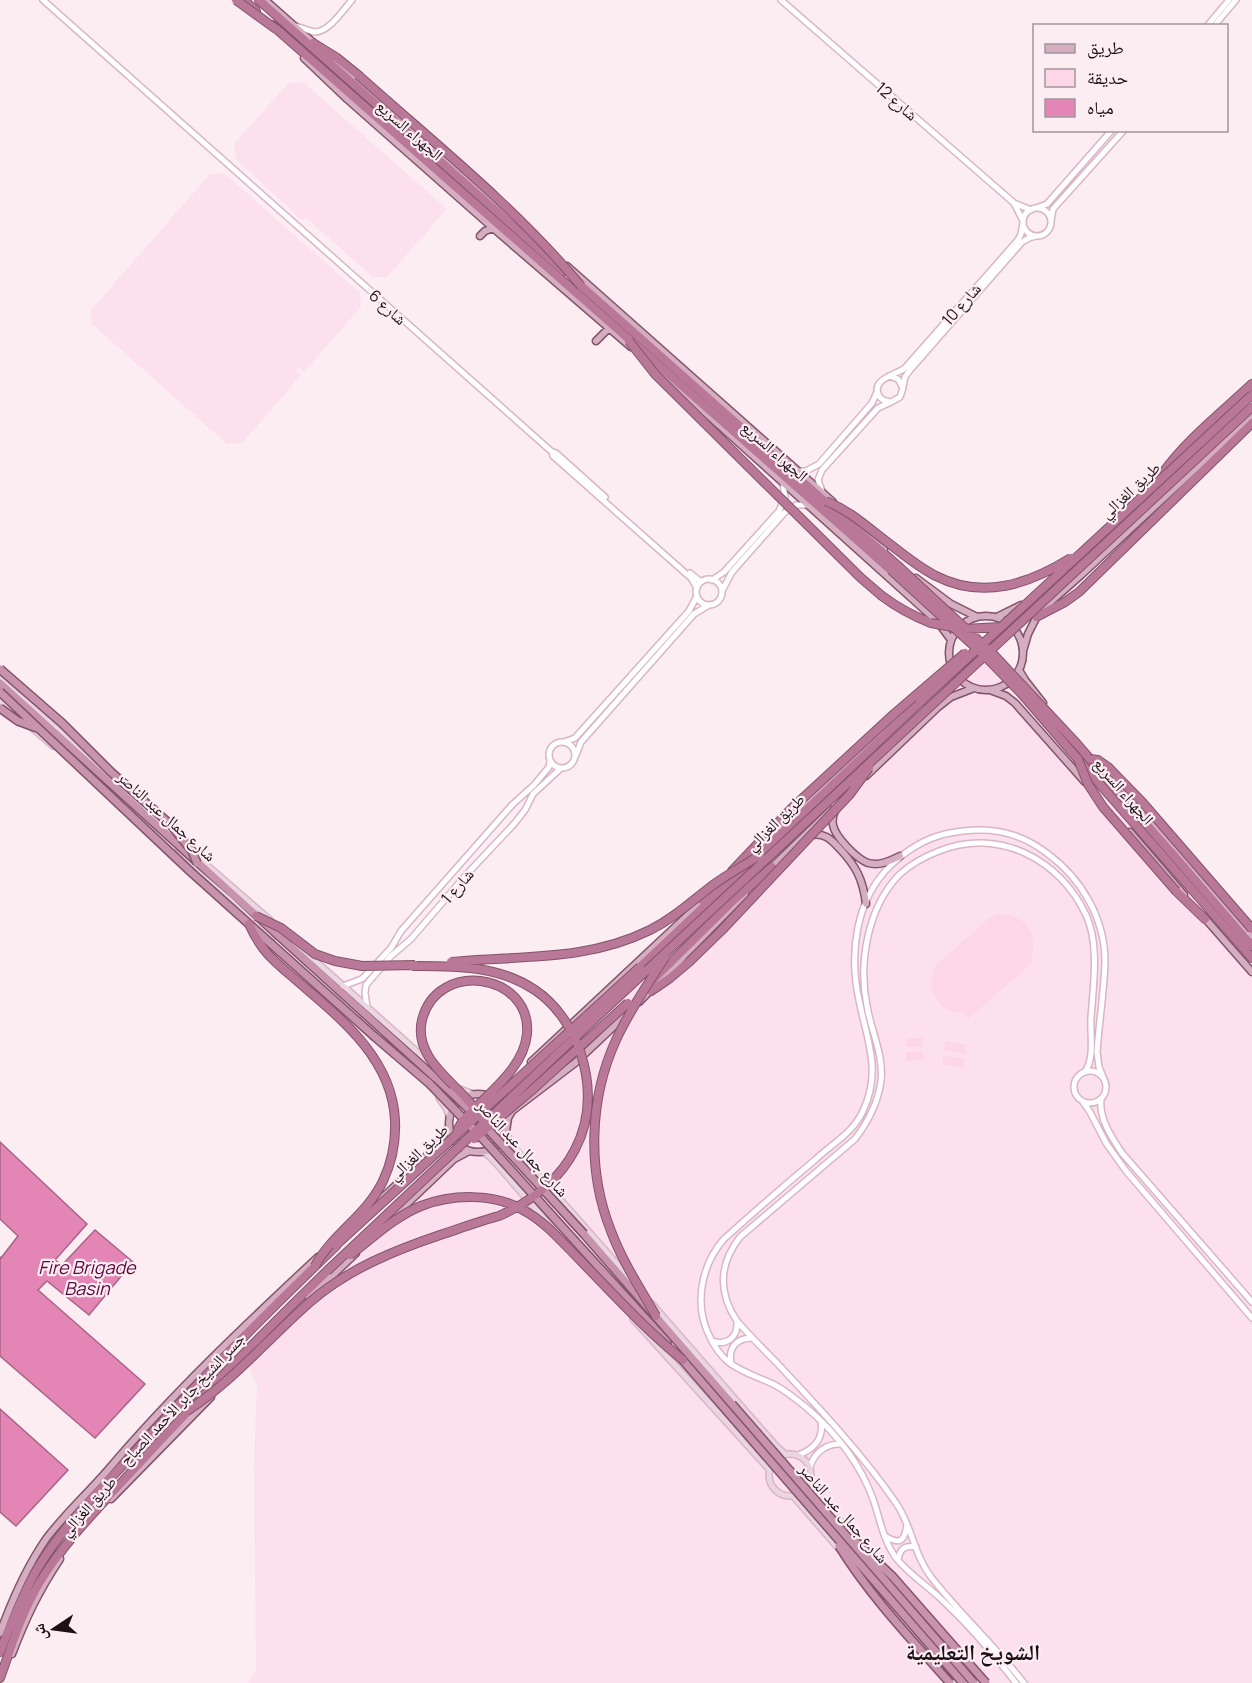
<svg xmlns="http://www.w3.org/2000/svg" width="1252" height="1683" font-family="Manrope,'Noto Naskh Arabic',sans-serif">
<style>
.built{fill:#fce0ed}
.green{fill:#fdd7e8}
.water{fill:#e486b5;stroke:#a86385;stroke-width:1.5}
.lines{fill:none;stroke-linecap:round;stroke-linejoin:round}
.tertiary-casing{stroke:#dab5c6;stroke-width:8}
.secondary-casing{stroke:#dab5c6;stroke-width:8}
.primary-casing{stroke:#83546a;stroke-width:9}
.trunk-casing{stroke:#83546a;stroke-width:10}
.motorway-casing{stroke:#83546a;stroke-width:10}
.tertiary{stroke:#fff;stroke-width:5}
.secondary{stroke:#ead6e0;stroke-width:5}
.primary{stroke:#d6aec1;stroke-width:6}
.trunk{stroke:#c893ac;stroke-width:7}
.motorway{stroke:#ba7898;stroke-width:8}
.trunk-bridge-casing{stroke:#83546a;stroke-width:10;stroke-linecap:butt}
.motorway-bridge-casing{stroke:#83546a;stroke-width:10;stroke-linecap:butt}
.trunk-bridge{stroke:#c893ac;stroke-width:7}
.motorway-bridge{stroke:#ba7898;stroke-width:8}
.labels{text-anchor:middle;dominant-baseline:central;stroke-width:4.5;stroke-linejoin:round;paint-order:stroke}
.street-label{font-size:16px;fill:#1c1016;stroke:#fcedf3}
.water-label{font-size:18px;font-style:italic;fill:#5d063d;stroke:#fcedf3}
.district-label{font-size:22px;font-weight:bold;fill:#1c1016;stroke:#fcedf3}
</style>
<rect width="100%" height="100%" fill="#fcedf3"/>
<!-- built -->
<path class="built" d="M 303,82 L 447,209 L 387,277 L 373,277 L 306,218 L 302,220 L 236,159 L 234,144 L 275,98 L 289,83 Z
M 224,173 L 360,293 L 361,307 L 304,372 L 299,367 L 296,371 L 301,375 L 242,443 L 227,444 L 92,324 L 91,310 L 210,174 Z
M 983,649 L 1090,759 L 1252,947 L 1252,1683 L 248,1683 L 256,1671 L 254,1463 L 257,1386 L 241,1348 L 476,1124 L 760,861 Z"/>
<!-- green -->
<path class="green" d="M 1004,914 C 1029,918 1039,936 1031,960 L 1033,962 L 968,1019 L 964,1013 C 936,1012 925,989 936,965 L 987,920 L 995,915 Z
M 906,1038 L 923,1038 L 923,1047 L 906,1047 Z
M 945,1041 L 967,1045 L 965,1054 L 944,1050 Z
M 923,1051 L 924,1060 L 906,1061 L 906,1052 Z
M 943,1055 L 965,1059 L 963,1068 L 942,1064 Z"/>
<!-- water -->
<path class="water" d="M 0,1142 L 87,1224 L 55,1260 L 62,1265 L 95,1230 L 133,1262 L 89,1315 L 47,1281 L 38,1290 L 145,1384 L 95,1438 L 0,1356 L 0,1257 L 1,1258 L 18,1236 L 0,1219 Z
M 0,1409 L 68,1470 L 16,1526 L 0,1512 Z"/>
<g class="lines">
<defs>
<path id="tertiary" d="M 43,0 L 552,452 L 553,456 L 691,578 L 697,588
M 781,0 L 1014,203 L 1031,210
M 296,26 C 302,28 309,31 315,32 C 329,32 343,10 352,0
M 1207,26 L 1229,0
M 1214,26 L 1236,0
M 1014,203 L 1023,221
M 1036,208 L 1047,204 L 1112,130
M1023 222a14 14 0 1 1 28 0a14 14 0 1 1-28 0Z
M 1051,221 L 1053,209 L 1124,130
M 889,376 L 898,379 L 903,388 L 900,397 L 891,402 C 886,401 882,401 879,396 C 870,379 896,375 905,368 L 1018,240 L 1021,234 L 1023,223
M 903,386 L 905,377 L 910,370 L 1022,242 L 1029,238 L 1036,236
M 552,452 L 556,453 L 605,497
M 799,471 L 806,471 L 819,464 L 872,403 L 877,392
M 822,491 L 818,480 L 822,470 L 878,408 L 891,402
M 690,573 L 701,582
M696 592a13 13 0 1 1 26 0a13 13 0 1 1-26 0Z
M 712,580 L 724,572 L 779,511 L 785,497 L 783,483
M 722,591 L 732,572 L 784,513 L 796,505 L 807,505
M549 755a13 13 0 1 1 26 0a13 13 0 1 1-26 0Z
M 564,742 L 575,738 L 689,611 L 697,596
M 576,755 L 581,742 L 694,614 L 709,605
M 343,986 L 359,980 L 363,978 L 391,948 L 401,931 L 512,805 L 534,785 L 549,767 L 550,761
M 367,1007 L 365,993 L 366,985 L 391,956 L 411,939 L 466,875 L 514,824 L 525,810 L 533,794 L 560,769
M1074 1087a16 16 0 1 1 32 0a16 16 0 1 1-32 0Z
M 1101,1100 C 1099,1119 1112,1138 1122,1153 L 1252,1302
M 1083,1102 L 1090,1112 L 1106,1143 L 1126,1171 L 1252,1318
M 712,1341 C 726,1346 738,1338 737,1322
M 731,1364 C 728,1348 736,1338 752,1338
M 798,1455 C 813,1450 824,1439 821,1422
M 810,1467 C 814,1453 826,1443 842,1444
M 885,1536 C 901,1546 905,1540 907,1524
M 898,1560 C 900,1549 904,1545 916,1547
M 1016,1683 C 993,1653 968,1624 940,1598 C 926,1585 908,1573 896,1558 C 883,1540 880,1519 873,1499 C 860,1463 836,1433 807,1408 C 796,1399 785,1390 773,1384 C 742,1370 723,1368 708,1333 C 694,1302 702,1264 724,1239 C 754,1212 785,1185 816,1159 C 833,1143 853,1133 863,1111 C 882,1070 867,1041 859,1000 C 849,954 855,900 891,865 C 907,850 924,839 945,834 C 984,826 1016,829 1048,854 C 1082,879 1105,919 1105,962 C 1104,992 1099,1023 1097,1052 L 1099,1067 L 1103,1077
M 1024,1683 C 995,1646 960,1614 931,1577 C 914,1555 912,1526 896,1503 C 861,1452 817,1406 775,1361 C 762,1348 749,1335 737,1321 C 718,1293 719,1264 740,1237 L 855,1139 C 868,1122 878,1103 881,1081 C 884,1055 871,1031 867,1006 C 858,962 868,906 900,874 C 911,864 926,856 939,851 C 998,827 1060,859 1086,915 C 1100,945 1093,987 1091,1018 C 1090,1035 1095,1057 1085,1072"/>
<path id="secondary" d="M 0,677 L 182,843
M 0,700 L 53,746
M 175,853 L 231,901 L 271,939
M 195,855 L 270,920
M 294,942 L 431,1064
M 460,1089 L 473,1094
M 439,1098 L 446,1108 L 450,1118
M 506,1132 L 512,1145 L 633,1282
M 481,1152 L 487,1154 L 495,1162 L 551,1227
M 651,1303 L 776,1446 L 785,1454
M 633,1319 L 769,1469
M769 1475a21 21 0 1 1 42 0a21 21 0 1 1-42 0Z
M 809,1485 L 861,1544
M 794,1497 L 840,1550
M 862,1575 L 956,1683"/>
<path id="primary" d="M 265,0 L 316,45
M 326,54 L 514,220
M 304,58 L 347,99 L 493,228 L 631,347
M 480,236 L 485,231 L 493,228
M 567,266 L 833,502
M 596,341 L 609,328
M 648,361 L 938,622 L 951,640
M 850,517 L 884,549
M 916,578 L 951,604 L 977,617
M949 653a37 37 0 1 1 74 0a37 37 0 1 1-74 0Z
M 997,617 L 1021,605
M 1023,651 L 1028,634 L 1039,612 L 1081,575 L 1252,416
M 1019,670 L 1025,680 L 1043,703
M 990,690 L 1006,696 L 1015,703 L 1085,782
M 1099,764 L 1180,852 L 1252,936
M 866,776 L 937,708 L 951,697 L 974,688
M 835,811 C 833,815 832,820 833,825 C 835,837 857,859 868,863 C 880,866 890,861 900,856
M 1130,832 L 1184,895
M 811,835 C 824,833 830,838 839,848 C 856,866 863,879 866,904
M 754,853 L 921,695
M 769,870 L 831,810
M 1203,916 L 1252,972
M 639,1002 L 745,894
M 531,1062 L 705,899
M449 1123a29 29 0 1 1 58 0a29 29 0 1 1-58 0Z
M 507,1125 L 508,1118 L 512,1111 L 575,1063 L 627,1014
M 368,1211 L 424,1159 L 449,1127
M 389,1221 L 454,1159 L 469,1151
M 309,1298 L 356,1253
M 111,1499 L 211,1397
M 0,1633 C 12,1600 26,1568 46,1539 C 64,1515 87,1494 107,1471 C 172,1394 245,1325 318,1257
M 12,1654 C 26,1618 38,1592 60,1559"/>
<path id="trunk" d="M 0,683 L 451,1092
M 375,1037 L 430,1084
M 584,1234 L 732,1404
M 575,1241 L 667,1342
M 680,1357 L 726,1410"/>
<path id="motorway" d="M 244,0 L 256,11
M 259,0 L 564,271
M 272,25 L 891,570
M 313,43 L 337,58 L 358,75
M 578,283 L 898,566
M 1162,474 C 1187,439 1221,413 1252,384
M 882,596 C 898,608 913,616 931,623
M 1036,617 L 1065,602 L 1079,592 L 1252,423
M 1077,744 L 1252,946
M 1070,750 L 1252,958
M 732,871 L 791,809
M 1176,891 L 1205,919
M 703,901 L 721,882
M 640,967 L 920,702
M 651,982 L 735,899 L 772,867
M 651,991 L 670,978 L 689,962
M 0,1652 C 11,1623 23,1593 39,1566 C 65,1524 100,1490 133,1454 C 198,1382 266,1313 336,1246
M 0,1678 C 12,1645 22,1612 40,1582 C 66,1539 103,1503 136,1467 C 198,1400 261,1335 327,1271"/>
</defs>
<!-- tertiary casing -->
<use href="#tertiary" class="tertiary-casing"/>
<!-- secondary casing -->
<use href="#secondary" class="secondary-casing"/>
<!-- primary casing -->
<use href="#primary" class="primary-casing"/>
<!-- trunk casing -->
<use href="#trunk" class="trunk-casing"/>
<!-- motorway casing -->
<use href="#motorway" class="motorway-casing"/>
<!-- tertiary -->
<use href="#tertiary" class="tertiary"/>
<!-- secondary -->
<use href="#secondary" class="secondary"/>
<!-- primary -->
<use href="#primary" class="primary"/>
<!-- trunk -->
<use href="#trunk" class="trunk"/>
<!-- motorway -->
<use href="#motorway" class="motorway"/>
<defs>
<path id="trunk-bridge" d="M 0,669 L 62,723 L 111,772 L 171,825 L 192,851 L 197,863
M 0,692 L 191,872 L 375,1037
M 0,708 L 18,721 L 37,728
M 430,1084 L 482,1138 L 575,1241
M 451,1092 L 475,1115
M 484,1125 L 584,1234
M 732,1404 L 974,1683
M 726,1410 L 963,1683
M 856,1542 L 893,1577 L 986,1683
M 839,1546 C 870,1596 911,1639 950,1683"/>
<path id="motorway-bridge" d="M 236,0 L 276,29
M 358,75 C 434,143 515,207 581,286
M 629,341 L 655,374 L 861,578 L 882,596
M 826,501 C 850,511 866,526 887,542 C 903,554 918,567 936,576 C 983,600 1029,584 1071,558
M 898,566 L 993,654 L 1077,744
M 891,570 L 986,657 L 1021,693 L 1070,750
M 931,623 L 964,629 L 1001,627
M 920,702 L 1252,395
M 1078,759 L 1088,784 L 1103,807 L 1176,891
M 1090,759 L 1098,760 L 1108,767 L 1143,803 L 1252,929
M 791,809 L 894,714 L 965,653
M 256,916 L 281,928 L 315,954 L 335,961 L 362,966 L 415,965
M 249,924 C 261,951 274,961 295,979 C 339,1017 392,1057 395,1120 C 396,1141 392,1162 383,1181 C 367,1215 332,1234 315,1266
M 451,962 C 520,955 585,962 650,930 C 674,918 692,901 713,885 C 728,874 745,865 760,855
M 689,962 L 722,930 L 850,794 L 869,768
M 457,1133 C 459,1122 468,1116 475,1108 C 495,1088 524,1065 527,1034 C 532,973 437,959 422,1020 C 412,1063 465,1087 481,1118
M 474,1139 L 531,1091 L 628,1003
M 336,1245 L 640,967
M 350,1255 C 373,1238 394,1217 421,1206 C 452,1194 494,1193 523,1210 C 546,1222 563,1243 581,1261 C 614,1295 646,1330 683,1360
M 327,1271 L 617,998 L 1252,407
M 656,1316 C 640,1288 622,1261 611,1231 C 587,1171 589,1099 616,1040 C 629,1011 648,984 665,957
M 187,1411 C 233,1381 269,1338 310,1302 C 348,1269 395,1250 443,1234 C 461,1228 480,1221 499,1216 C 568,1185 605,1126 580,1051 C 572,1028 556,1004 535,990 C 498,965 455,966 412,966"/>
</defs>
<!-- trunk-bridge casing -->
<use href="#trunk-bridge" class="trunk-bridge-casing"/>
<!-- motorway-bridge casing -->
<use href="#motorway-bridge" class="motorway-bridge-casing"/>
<!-- trunk-bridge -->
<use href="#trunk-bridge" class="trunk-bridge"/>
<!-- motorway-bridge -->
<use href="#motorway-bridge" class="motorway-bridge"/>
</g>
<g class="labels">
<!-- street labels -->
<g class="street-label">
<text transform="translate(897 101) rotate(41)">شارع 12</text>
<text transform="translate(410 130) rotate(41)">الجهراء السريع</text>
<text transform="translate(961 304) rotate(-49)">شارع 10</text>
<text transform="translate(388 307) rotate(42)">شارع 6</text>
<text transform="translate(775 451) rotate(41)">الجهراء السريع</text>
<text transform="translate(1130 490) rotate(-43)">طريق الغزالي</text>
<text transform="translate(1124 791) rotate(49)">الجهراء السريع</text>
<text transform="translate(167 816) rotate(42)">شارع جمال عبد الناصر</text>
<text transform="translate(775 822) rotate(-44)">طريق الغزالي</text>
<text transform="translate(457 886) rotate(-49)">شارع 1</text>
<text transform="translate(523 1148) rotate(47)">شارع جمال عبد الناصر</text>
<text transform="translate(418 1152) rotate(-43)">طريق الغزالي</text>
<text transform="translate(182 1399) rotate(-47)">جسر الشيخ جابر الأحمد الصباح</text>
<text transform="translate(88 1506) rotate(-48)">طريق الغزالي</text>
<text transform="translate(844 1513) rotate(49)">شارع جمال عبد الناصر</text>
</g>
<!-- water labels -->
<g class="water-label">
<text x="87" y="1267">Fire Brigade<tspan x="87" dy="21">Basin</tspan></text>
</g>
<!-- district labels -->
<g class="district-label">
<text x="973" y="1652">الشويخ التعليمية</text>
</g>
</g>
<!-- legend -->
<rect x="1033" y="24" width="195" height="108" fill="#fcedf3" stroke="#a2959b" stroke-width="1.5"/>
<rect x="1045" y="44" width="30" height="9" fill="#d6aec1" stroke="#a2959b" stroke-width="1.5"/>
<text x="1087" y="54" font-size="18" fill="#1c1016">طريق</text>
<rect x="1045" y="69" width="30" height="18" fill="#fdd7e8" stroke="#a2959b" stroke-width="1.5"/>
<text x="1087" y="84" font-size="18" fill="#1c1016">حديقة</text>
<rect x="1045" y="99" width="30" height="18" fill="#e486b5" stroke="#a2959b" stroke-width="1.5"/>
<text x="1087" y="114" font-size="18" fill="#1c1016">مياه</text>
<!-- north arrow -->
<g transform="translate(54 1629) rotate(257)" stroke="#fcedf3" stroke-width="4.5" paint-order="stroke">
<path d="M0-4.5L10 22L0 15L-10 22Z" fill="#1c1016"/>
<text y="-9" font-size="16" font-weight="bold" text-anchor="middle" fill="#1c1016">ش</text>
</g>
</svg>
